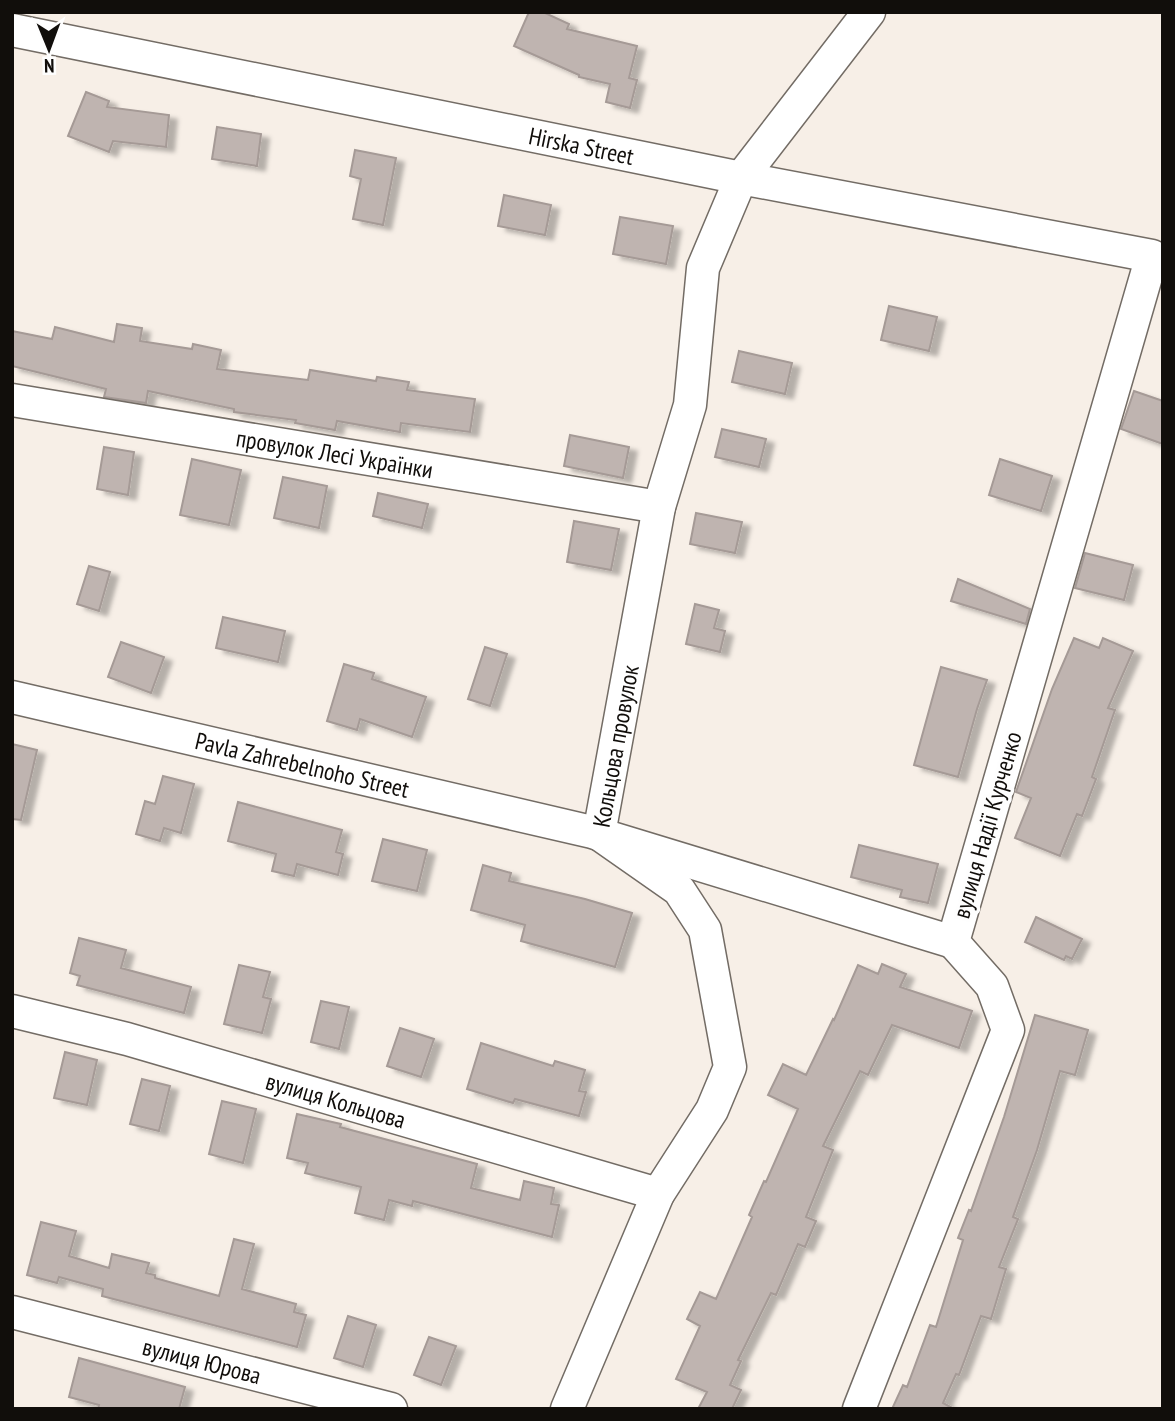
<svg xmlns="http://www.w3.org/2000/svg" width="1175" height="1421" font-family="'PT Sans Narrow',sans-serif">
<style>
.building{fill:#bfb4b0;stroke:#a59a96;stroke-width:2;filter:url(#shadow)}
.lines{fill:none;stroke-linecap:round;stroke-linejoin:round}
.minor-casing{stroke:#736c65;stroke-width:35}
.minor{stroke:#fff;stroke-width:32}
.labels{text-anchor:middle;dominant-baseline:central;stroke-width:7;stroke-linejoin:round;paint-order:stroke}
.street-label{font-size:24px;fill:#110e0b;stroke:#fefefe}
</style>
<defs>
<filter id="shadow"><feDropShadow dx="8" dy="4.5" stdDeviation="2" flood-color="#0004"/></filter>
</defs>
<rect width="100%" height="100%" fill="#f7efe7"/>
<!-- building -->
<path class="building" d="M 529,12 L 543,12 L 569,24 L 567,29 L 637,46 L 629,78 L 637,80 L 630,108 L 606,102 L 610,84 L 579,77 L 579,75 L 514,46 Z
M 86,92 L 109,101 L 107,107 L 169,115 L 166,147 L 113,141 L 109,152 L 68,136 Z
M 217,127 L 261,134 L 257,166 L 212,159 Z
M 355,150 L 396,158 L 383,225 L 353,219 L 361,179 L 350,176 Z
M 504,195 L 551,205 L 545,235 L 498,226 Z
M 620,217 L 673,226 L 666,264 L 613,254 Z
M 889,306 L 937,317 L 929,351 L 881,340 Z
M 117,324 L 142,328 L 140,341 L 192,349 L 193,344 L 221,350 L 217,369 L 308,380 L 310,370 L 376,381 L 377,377 L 409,382 L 407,390 L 475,399 L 470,432 L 401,423 L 400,432 L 337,421 L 335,430 L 295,423 L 296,420 L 234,412 L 234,409 L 148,391 L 146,403 L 104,397 L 106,389 L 12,366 L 12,331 L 52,339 L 55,327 L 114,342 Z
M 739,351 L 792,363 L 785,394 L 732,382 Z
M 1134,391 L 1163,401 L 1163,444 L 1121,429 Z
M 722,429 L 766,439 L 759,467 L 715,457 Z
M 570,435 L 629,447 L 623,478 L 564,466 Z
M 104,447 L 134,452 L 128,495 L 97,489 Z
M 192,459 L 241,470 L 229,525 L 180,515 Z
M 1000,459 L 1052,476 L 1041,511 L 989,495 Z
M 283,477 L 327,486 L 319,528 L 274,518 Z
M 378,493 L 428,504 L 422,528 L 373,516 Z
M 696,513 L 742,522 L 735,553 L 690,544 Z
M 574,521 L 619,529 L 611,570 L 567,562 Z
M 1085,553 L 1133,565 L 1124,600 L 1075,588 Z
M 89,566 L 110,572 L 99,611 L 77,604 Z
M 958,579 L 1030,609 L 1026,624 L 951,601 Z
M 695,604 L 719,610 L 714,628 L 725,631 L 720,652 L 686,644 Z
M 223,617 L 285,631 L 278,662 L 216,648 Z
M 1074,638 L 1099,648 L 1103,638 L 1133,651 L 1108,708 L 1115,710 L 1092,777 L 1096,779 L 1082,816 L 1077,814 L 1060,856 L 1015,838 L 1031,798 L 1016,792 L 1052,689 Z
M 121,642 L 164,657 L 151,693 L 108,677 Z
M 485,647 L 507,654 L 490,706 L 468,699 Z
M 344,664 L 374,673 L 372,679 L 426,697 L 412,737 L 360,719 L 357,730 L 327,721 Z
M 941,667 L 987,680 L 977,709 L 958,777 L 914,765 Z
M 12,744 L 37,750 L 21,820 L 12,819 Z
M 163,776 L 194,784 L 181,833 L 164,828 L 160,841 L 136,834 L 145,801 L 155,804 Z
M 238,802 L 342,830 L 336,852 L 343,854 L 338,875 L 297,864 L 294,876 L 272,871 L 276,854 L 228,841 Z
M 383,839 L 427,850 L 417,891 L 372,881 Z
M 859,845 L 938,864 L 928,903 L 900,897 L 902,890 L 851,877 Z
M 483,865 L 511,873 L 509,881 L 585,899 L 632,913 L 615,967 L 521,941 L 525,925 L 471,910 Z
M 1036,917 L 1082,939 L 1072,959 L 1066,956 L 1064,960 L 1025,942 Z
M 79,938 L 126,950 L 121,968 L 191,987 L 184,1013 L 77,985 L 80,976 L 70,973 Z
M 882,964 L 906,974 L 900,987 L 972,1011 L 959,1048 L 892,1025 L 868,1075 L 860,1071 L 823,1146 L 833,1150 L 806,1217 L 816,1221 L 805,1247 L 798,1244 L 776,1295 L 771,1293 L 738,1360 L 741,1361 L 730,1385 L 741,1390 L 732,1409 L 698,1409 L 707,1392 L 676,1379 L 700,1326 L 687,1319 L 700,1292 L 716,1299 L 752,1217 L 749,1215 L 764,1181 L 766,1182 L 798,1109 L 768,1095 L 783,1064 L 806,1075 L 833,1019 L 834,1020 L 858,965 L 878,974 Z
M 239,965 L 270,972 L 263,997 L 271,999 L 262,1033 L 224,1024 Z
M 321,1001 L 349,1007 L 339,1049 L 311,1042 Z
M 1035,1015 L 1088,1030 L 1075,1075 L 1060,1071 L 1037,1150 L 1013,1217 L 1018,1219 L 999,1267 L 1006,1269 L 991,1319 L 981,1316 L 959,1375 L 956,1374 L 943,1403 L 954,1409 L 892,1409 L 903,1385 L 907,1387 L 930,1325 L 936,1327 L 963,1240 L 958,1238 L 969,1210 L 971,1211 L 1004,1117 Z
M 400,1028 L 434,1039 L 421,1077 L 387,1066 Z
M 481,1043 L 553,1066 L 555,1061 L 585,1070 L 579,1091 L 586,1092 L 579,1116 L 515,1099 L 513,1103 L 467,1089 Z
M 65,1052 L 97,1060 L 87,1105 L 54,1098 Z
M 142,1079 L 170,1086 L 159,1131 L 130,1124 Z
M 222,1101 L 256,1109 L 243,1163 L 209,1154 Z
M 297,1114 L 341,1124 L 340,1127 L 477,1164 L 471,1188 L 520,1200 L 524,1181 L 554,1188 L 551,1204 L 559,1205 L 552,1237 L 413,1201 L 412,1206 L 389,1200 L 384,1220 L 355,1213 L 361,1187 L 305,1173 L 308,1163 L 287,1158 Z
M 41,1222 L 76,1231 L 69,1256 L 109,1268 L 112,1254 L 149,1263 L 146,1273 L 155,1275 L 155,1278 L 219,1296 L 234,1239 L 254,1244 L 242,1289 L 296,1304 L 294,1312 L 306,1315 L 297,1347 L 102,1296 L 103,1289 L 59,1277 L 57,1283 L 27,1275 Z
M 348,1316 L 376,1325 L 363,1367 L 334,1358 Z
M 429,1337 L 456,1346 L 441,1385 L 414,1375 Z
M 79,1358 L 185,1387 L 179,1409 L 98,1409 L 99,1405 L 69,1397 Z"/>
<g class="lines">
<defs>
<g id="minor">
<path id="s1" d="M 12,30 L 741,178 L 1152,256 L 953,942 L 992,986 L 1008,1030 L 859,1409"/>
<path id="s2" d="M 12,400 L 659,507"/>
<path id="s3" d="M 12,697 L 592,832 L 953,942"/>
<path id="s4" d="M 12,1011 L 127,1039 L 658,1194"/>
<path id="s5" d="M 12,1312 L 391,1409"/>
<path id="s6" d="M 567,1409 L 658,1194 L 712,1110 L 730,1067 L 705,930 L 679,890 L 599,834 L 659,507 L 690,405 L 703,268 L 741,178 L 869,12"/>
</g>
</defs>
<!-- minor casing -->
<use href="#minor" class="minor-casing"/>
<!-- minor -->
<use href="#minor" class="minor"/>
</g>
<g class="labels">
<!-- street labels -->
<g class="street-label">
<text stroke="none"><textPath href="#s1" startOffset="581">Hirska Street</textPath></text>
<text stroke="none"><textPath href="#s2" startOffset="327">провулок Лесі Українки</textPath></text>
<text stroke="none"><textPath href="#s6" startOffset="754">Кольцова провулок</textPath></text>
<text stroke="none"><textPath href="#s3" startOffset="298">Pavla Zahrebelnoho Street</textPath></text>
<text transform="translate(987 825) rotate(-74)">вулиця Надії Курченко</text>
<text stroke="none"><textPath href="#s4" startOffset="336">вулиця Кольцова</textPath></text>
<text stroke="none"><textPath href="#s5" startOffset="196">вулиця Юрова</textPath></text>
</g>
</g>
<!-- border -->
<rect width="1175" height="1421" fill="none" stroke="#110e0b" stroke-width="28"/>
<!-- north arrow -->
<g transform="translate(49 49) rotate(179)" stroke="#fefefe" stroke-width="5" paint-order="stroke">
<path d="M0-5L12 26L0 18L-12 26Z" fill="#110e0b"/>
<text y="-10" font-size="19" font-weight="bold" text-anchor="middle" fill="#110e0b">N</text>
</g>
</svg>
